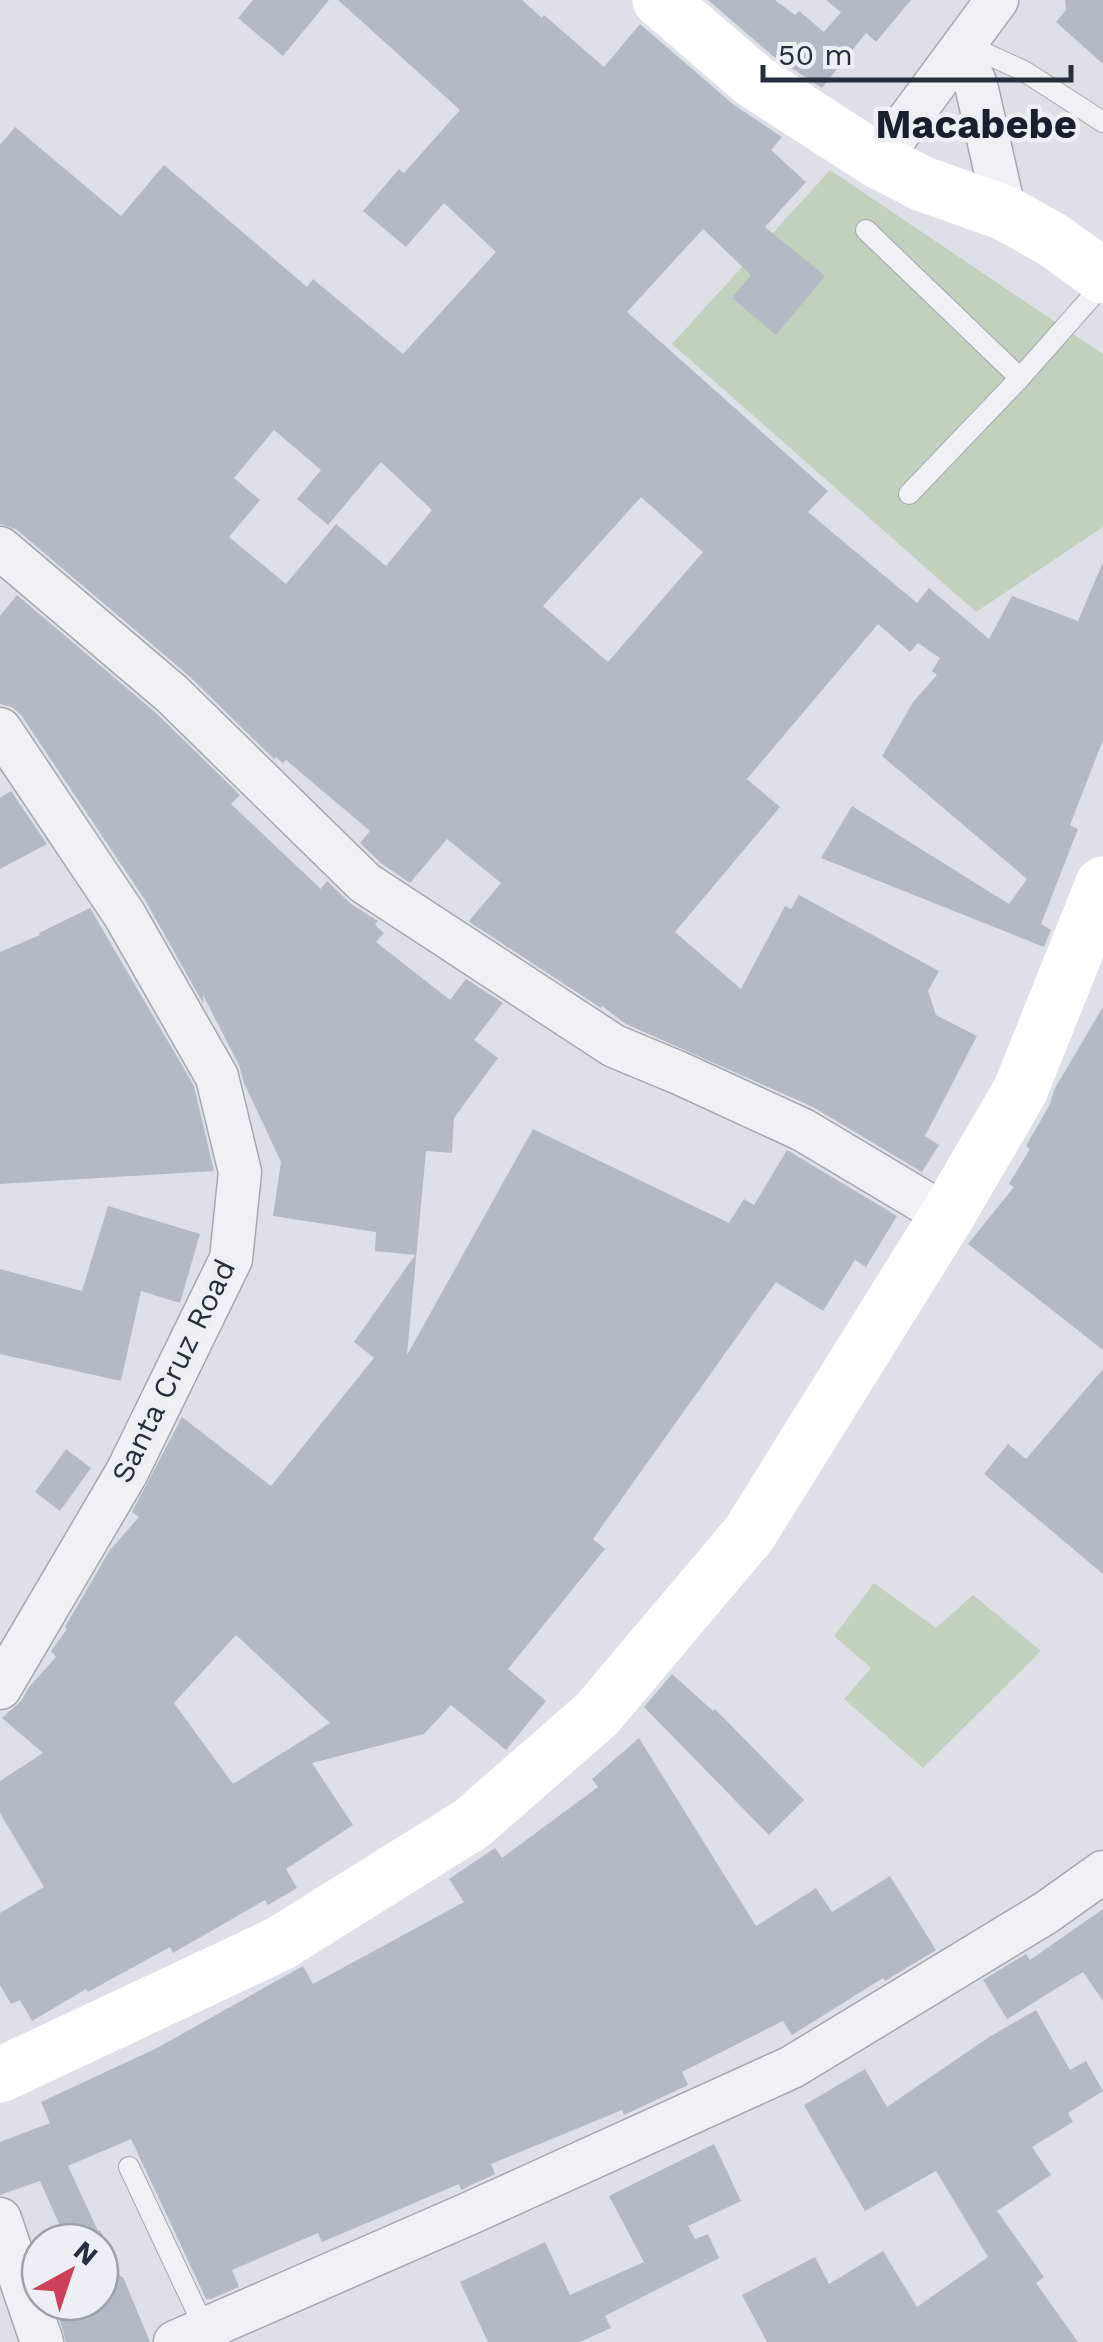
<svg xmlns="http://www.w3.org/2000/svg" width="1103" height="2342" font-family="'Work Sans',sans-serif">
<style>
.green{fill:#c3d0be}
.building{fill:#b4bac3;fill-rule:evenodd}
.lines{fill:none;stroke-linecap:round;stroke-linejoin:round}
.lane-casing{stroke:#a3a8b1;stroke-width:22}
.street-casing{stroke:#a3a8b1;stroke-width:45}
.lane{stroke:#eff1f5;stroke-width:20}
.street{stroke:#eff1f5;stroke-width:42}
.secondary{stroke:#fff;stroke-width:55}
.labels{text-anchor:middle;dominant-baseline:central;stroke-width:9;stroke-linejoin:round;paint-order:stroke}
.street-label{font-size:30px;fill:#272f3d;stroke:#ecf0f4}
.district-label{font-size:40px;font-weight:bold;fill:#19202d;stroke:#ecf0f4}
</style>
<rect width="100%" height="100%" fill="#dde1e7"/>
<!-- green -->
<path class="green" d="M 830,170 L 1103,354 L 1103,527 L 976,612 L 672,344 Z
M 874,1583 L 936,1628 L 973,1595 L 1041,1651 L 923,1768 L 844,1699 L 871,1668 L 834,1636 Z"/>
<!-- building -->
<path class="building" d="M 253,0 L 329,0 L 283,56 L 238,18 Z
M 338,0 L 522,0 L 542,18 L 544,15 L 604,67 L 640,24 L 734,105 L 782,137 L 771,150 L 806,182 L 765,227 L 825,276 L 776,335 L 732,298 L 751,275 L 703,229 L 627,312 L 828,491 L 808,512 L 917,603 L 929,588 L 989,639 L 1012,596 L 1078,621 L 1103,562 L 1103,740 L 1070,825 L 1078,829 L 1041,924 L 1051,930 L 1044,947 L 821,858 L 852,806 L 1009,904 L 1027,879 L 882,756 L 913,702 L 937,675 L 932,671 L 940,658 L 918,643 L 910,652 L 878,624 L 747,779 L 780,807 L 675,932 L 741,989 L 785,906 L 791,909 L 799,895 L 939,971 L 928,991 L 936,1015 L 977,1036 L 925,1136 L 939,1145 L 922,1172 L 813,1107 L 626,1024 L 602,1006 L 601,1008 L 471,923 L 469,921 L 501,883 L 447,839 L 410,883 L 381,863 L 360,843 L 370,831 L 286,760 L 283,763 L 276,757 L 274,759 L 188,675 L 16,529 L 0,524 L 0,145 L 15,127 L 121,216 L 164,165 L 307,287 L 313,279 L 403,354 L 496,252 L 444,203 L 406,247 L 363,211 L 399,169 L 404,173 L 460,110 ZM 274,430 L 321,470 L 297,499 L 328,525 L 381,462 L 432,510 L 386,566 L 336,524 L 286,584 L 229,537 L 260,500 L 234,478 ZM 641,497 L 703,552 L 608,662 L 543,606 Z
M 708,0 L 775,0 L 795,15 L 799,11 L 824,32 L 841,12 L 826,0 L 911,0 L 876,42 L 866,33 L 822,88 L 773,56 Z
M 1065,0 L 1103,0 L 1103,64 L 1056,22 L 1066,10 Z
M 17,595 L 155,712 L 240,795 L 231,804 L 321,889 L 327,881 L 351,904 L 378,921 L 375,925 L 384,933 L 376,942 L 450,1000 L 466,979 L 503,1003 L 474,1040 L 498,1058 L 454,1118 L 452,1153 L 426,1151 L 407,1355 L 533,1129 L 729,1223 L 744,1199 L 754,1205 L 787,1150 L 897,1216 L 866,1267 L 855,1260 L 823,1311 L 776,1282 L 593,1539 L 605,1549 L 508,1669 L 546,1701 L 506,1750 L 451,1705 L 424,1734 L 312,1763 L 353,1825 L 286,1869 L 297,1888 L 268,1905 L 265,1900 L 173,1953 L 170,1947 L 88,1992 L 86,1989 L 32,2021 L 20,2000 L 11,2004 L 0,1985 L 0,1913 L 44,1887 L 0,1813 L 0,1781 L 43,1753 L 2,1718 L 21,1701 L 30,1686 L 56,1657 L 51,1651 L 67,1629 L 65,1627 L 110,1550 L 139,1517 L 132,1512 L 182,1417 L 271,1486 L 374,1358 L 354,1342 L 415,1255 L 375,1251 L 376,1232 L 273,1216 L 281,1162 L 244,1083 L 239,1065 L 203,995 L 203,1003 L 145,900 L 21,715 L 12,707 L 0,704 L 0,616 ZM 236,1635 L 330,1723 L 233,1784 L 174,1703 Z
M 11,791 L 47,844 L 0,869 L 0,798 Z
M 90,908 L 194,1086 L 214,1171 L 0,1184 L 0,952 L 40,935 L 39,933 Z
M 1103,1007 L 1103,1350 L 968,1244 L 1014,1187 L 1009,1184 L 1030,1149 L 1026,1146 L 1049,1106 L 1055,1088 Z
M 108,1206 L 200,1234 L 180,1303 L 141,1291 L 121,1381 L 0,1354 L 0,1269 L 82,1291 Z
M 1103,1369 L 1103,1574 L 984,1474 L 1008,1444 L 1026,1459 Z
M 66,1449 L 91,1468 L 60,1511 L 35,1492 Z
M 672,1674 L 713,1711 L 715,1709 L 804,1800 L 769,1835 L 644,1707 Z
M 639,1738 L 756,1926 L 816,1888 L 832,1912 L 890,1876 L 936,1950 L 885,1981 L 883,1978 L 792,2035 L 783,2021 L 682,2072 L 688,2085 L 624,2115 L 622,2110 L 491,2164 L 495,2174 L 461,2190 L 459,2184 L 322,2242 L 318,2233 L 232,2270 L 239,2287 L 211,2299 L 206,2299 L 131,2139 L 68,2166 L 98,2231 L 100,2230 L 121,2277 L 123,2277 L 150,2342 L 66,2342 L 55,2302 L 100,2302 L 100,2242 L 67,2242 L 40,2181 L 0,2195 L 0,2142 L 50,2123 L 41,2102 L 157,2048 L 303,1966 L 313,1984 L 464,1902 L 449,1879 L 495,1848 L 502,1858 L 598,1787 L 592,1779 Z
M 1103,1909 L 1103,2001 L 1083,1972 L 1007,2019 L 983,1980 L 1026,1954 L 1030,1960 Z
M 1036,2010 L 1070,2070 L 1086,2061 L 1103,2091 L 1068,2113 L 1073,2122 L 1032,2147 L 1051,2175 L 997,2211 L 1044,2277 L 1036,2283 L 1078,2342 L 767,2342 L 742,2295 L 815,2257 L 829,2284 L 883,2251 L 917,2307 L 988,2257 L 936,2171 L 865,2211 L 804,2105 L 865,2069 L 887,2107 L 989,2037 Z
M 714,2144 L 741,2201 L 688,2226 L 695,2239 L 708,2234 L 719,2258 L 605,2316 L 611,2328 L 580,2342 L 488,2342 L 460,2282 L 545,2242 L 570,2295 L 644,2262 L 609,2196 Z"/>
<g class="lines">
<defs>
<path id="lane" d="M 965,44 L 1024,71 L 1103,122
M 866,230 L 1020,378 L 1103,284
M 909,494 L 1020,378
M 129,2167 L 205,2329"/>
<path id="street" d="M 961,49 L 976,85 L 1005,213
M 878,161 L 997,0
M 0,548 L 172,694 L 365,883 L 614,1046 L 679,1073 L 803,1130 L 947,1216
M 0,729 L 124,914 L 217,1077 L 240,1172 L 231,1259 L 127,1472 L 0,1688
M 0,2219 L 42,2342
M 175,2342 L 468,2214 L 792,2067 L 1047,1912 L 1103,1872"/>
</defs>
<!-- lane casing -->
<use href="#lane" class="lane-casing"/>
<!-- street casing -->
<use href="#street" class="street-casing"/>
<!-- lane -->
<use href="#lane" class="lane"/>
<!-- street -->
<use href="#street" class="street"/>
<!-- secondary -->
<path class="secondary" d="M 660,0 L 754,81 L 878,161 L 923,184 L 1005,213 L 1053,240 L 1103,276
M 0,2075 L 279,1944 L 471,1824 L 597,1714 L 749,1534 L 947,1216 L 1020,1091 L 1103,884"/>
</g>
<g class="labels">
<!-- street labels -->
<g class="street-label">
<text transform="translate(173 1371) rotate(-64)">Santa Cruz Road</text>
</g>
<!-- district labels -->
<g class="district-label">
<text x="976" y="124">Macabebe</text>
</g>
</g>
<!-- north arrow -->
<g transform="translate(70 2272) rotate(40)"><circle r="48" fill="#ecf0f4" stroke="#9da3ab" stroke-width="2.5"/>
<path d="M0-8L18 38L0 25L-18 38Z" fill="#cc4157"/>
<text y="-15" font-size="28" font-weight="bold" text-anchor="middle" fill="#272f3d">N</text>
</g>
<!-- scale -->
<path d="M763 65v15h308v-15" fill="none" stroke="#272f3d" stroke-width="5"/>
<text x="778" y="65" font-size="30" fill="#272f3d" stroke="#ecf0f4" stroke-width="8" paint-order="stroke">50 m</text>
</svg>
